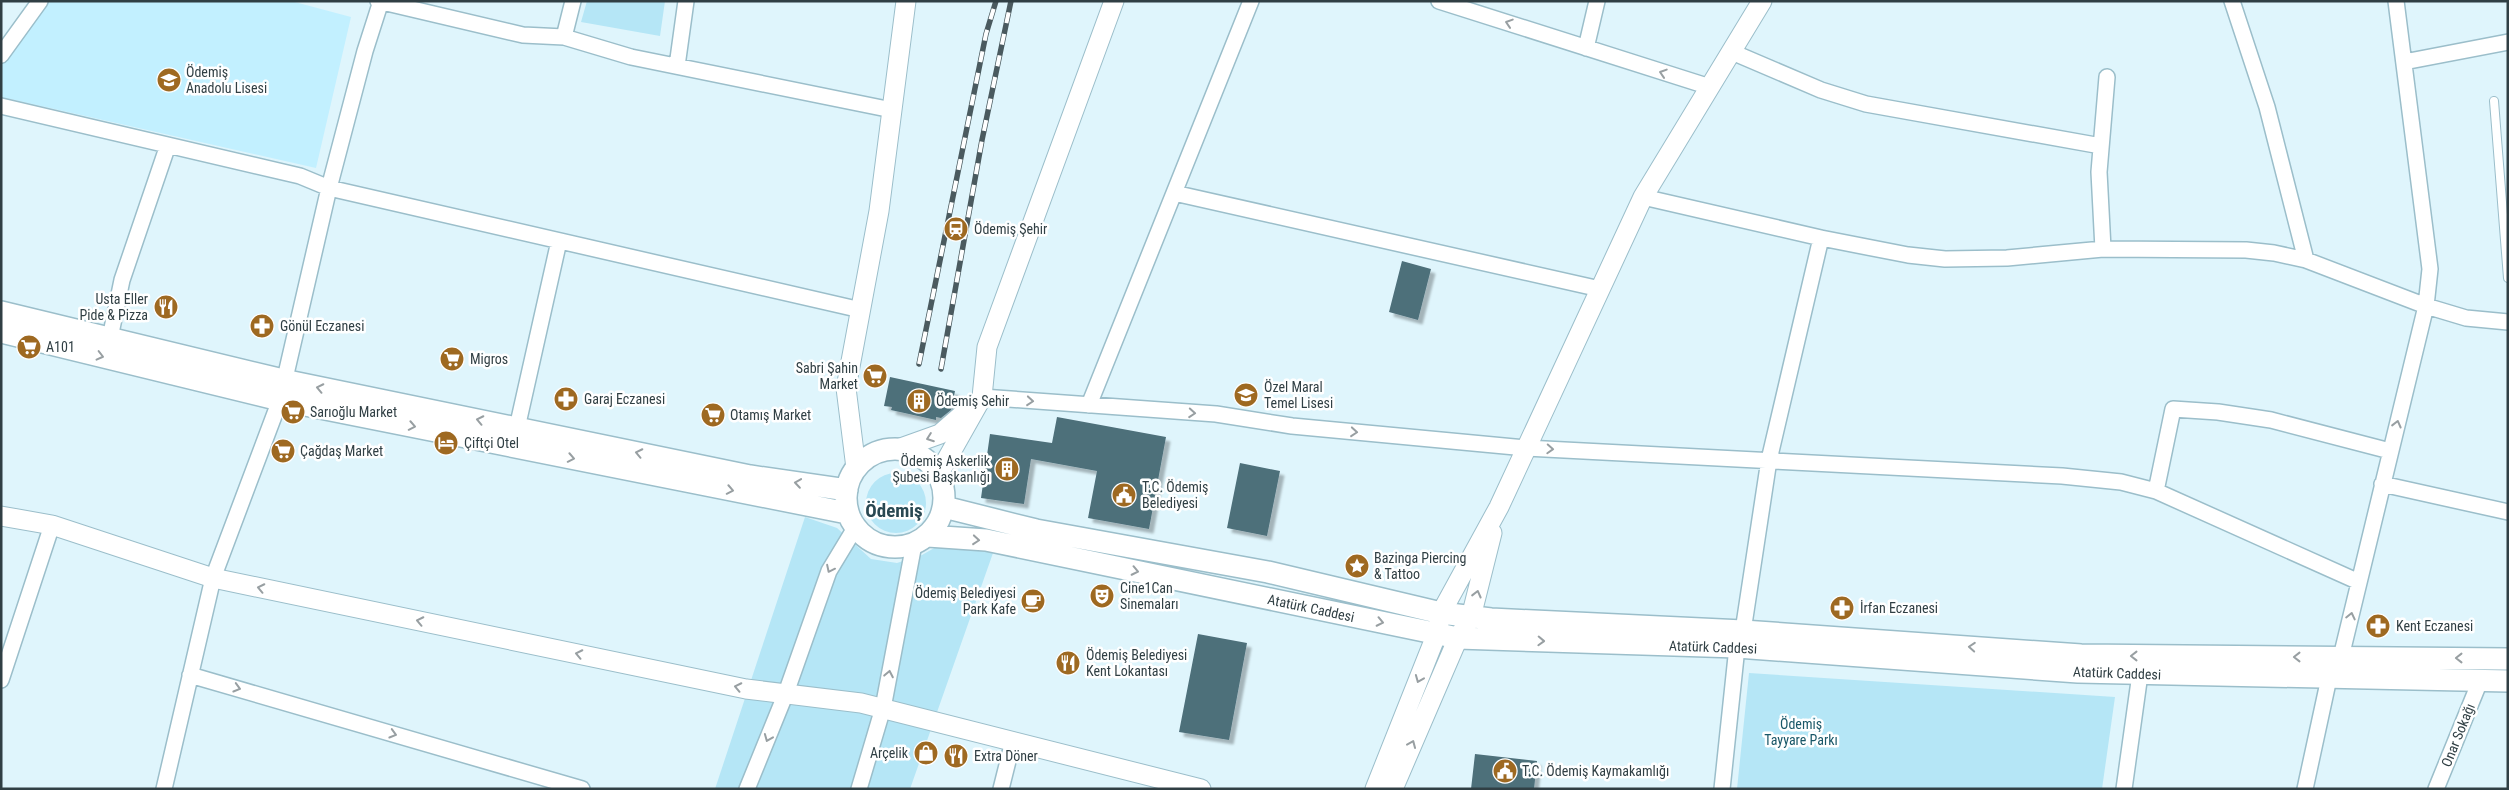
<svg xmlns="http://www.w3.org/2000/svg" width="2509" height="790" font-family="'Roboto Condensed',sans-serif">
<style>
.built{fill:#c2f0ff}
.green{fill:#b5e6f6}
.building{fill:#4e6f7a;filter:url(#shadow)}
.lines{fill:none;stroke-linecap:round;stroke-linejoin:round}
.service-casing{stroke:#9bbeca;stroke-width:10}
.minor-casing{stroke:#9bbeca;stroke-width:18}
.tertiary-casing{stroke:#9bbeca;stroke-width:21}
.secondary-casing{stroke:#9bbeca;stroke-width:24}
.service{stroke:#fff;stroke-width:8}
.minor{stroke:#fff;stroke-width:15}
.tertiary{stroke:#fff;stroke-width:19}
.secondary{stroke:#fff;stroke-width:21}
.rail-casing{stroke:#4a5a5f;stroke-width:5.5}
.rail{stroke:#fff;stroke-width:4;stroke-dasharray:11;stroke-linecap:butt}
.oneway{stroke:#989fa2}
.labels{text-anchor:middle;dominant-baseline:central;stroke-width:5;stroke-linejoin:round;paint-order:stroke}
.poi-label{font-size:14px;fill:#303f44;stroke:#fff;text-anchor:start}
.street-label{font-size:14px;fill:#303f44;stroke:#fff}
.park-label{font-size:14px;fill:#195768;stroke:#fff}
.district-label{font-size:19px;font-weight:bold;fill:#294852;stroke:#fff}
</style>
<defs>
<filter id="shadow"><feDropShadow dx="4.5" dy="4.5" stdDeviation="1" flood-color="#0004"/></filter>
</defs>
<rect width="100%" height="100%" fill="#dff5fc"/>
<!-- built -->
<path class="built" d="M 43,1 L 291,1 L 351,17 L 316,168 L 1,97 L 1,63 Z"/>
<!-- green -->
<path class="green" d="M 587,1 L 665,1 L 660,36 L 581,22 Z
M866 503a30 30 0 1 1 60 0a30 30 0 1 1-60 0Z
M 805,517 L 837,528 L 871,559 L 897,563 L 922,555 L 943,543 L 993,553 L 910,789 L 715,789 Z
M 1749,673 L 2115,697 L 2102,789 L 1737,789 Z"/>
<!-- building -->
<path class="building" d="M 1402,261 L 1431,269 L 1418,320 L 1389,312 Z
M 890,377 L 955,391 L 951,410 L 941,418 L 936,417 L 936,420 L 891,410 L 892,407 L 884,406 Z
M 1057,417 L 1166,437 L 1149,529 L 1088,518 L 1097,471 L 1031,459 L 1024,504 L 981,498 L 990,434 L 1052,443 Z
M 1240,463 L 1280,471 L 1267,536 L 1227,528 Z
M 1198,634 L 1247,643 L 1229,740 L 1179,732 Z
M 1475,754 L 1537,761 L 1534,789 L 1471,789 Z"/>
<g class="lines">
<defs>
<path id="service" d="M 2494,101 L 2508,278"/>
<path id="minor" d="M 378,1 L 523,35 L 564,37 L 631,57 L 892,110
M 1439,1 L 1710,87
M 2232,1 L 2267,107 L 2306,260
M 564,37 L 573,1
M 1586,48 L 1597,1
M 1732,52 L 1821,90 L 1866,104 L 2101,146
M 1,55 L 40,1
M 2404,62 L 2508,42
M 677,66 L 686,1
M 1,106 L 300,176 L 329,188 L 861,310
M 1174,193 L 1600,289
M 1643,197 L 1821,238 L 1908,255 L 1945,259 L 2007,258 L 2103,249 L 2246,250 L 2274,253 L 2306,260 L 2426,306 L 2466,318 L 2508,322
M 2103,249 L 2099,172 L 2107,77
M 110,338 L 122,280 L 168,145
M 982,397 L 1216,414 L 1292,426 L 1526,448 L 2062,476 L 2121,482 L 2156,491 L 2359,582
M 1089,405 L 1251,1
M 517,428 L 559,241
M 2382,484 L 2508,512
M 2156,491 L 2173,409 L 2218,412 L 2271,420 L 2390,451
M 1743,631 L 1769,460 L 1821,238
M 190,675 L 582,789
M 1,680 L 52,525
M 164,789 L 213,578 L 280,400 L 329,188 L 365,51 L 381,1
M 747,789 L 786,693 L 829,571 L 855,528
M 859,789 L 883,708 L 914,544
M 1001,789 L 1013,741
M 1722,789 L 1737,647
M 2124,789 L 2140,674
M 2305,789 L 2329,678 L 2341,657 L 2426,306 L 2430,269 L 2396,1
M 2436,789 L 2480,681"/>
<path id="tertiary" d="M 898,449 L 940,434 L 970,408
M 856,468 L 846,388 L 879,211 L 906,1
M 938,475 L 982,397 L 987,347 L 1114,1
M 1,516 L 52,525 L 213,578 L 746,689 L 861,703 L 1201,789
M 1375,789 L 1437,633 L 1441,613 L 1499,507 L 1643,197 L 1762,1
M 1393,789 L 1458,638 L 1471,617 L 1492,533"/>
<path id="secondary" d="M 1,312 L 283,380 L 750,476 L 847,490
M 1,332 L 280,400 L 847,513
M846 498a49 49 0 1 1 98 0a49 49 0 1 1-98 0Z
M 944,507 L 1036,530 L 1268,572 L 1441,613 L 1491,619 L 1743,631 L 2081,655 L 2508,659
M 928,536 L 986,540 L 1458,638 L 1737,647 L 2078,672 L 2508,681"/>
</defs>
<!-- service casing -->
<use href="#service" class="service-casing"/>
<!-- minor casing -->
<use href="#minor" class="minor-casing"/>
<!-- tertiary casing -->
<use href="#tertiary" class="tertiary-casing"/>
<!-- secondary casing -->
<use href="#secondary" class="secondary-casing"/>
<!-- service -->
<use href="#service" class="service"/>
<!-- minor -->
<use href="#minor" class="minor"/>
<!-- tertiary -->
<use href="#tertiary" class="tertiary"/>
<!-- secondary -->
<use href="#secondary" class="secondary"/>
<defs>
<path id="rail" d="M 919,364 L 986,34 L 996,1
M 941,369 L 982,140 L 1011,1"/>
</defs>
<!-- rail casing -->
<use href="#rail" class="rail-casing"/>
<!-- rail -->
<use href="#rail" class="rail"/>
</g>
<!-- one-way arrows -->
<defs><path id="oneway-chevron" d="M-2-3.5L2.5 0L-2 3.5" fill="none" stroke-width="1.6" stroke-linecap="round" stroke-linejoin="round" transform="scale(1.25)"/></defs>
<g class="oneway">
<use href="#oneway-chevron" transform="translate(1509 23) rotate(-162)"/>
<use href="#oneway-chevron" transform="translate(1663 73) rotate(-162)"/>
<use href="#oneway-chevron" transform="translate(100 356) rotate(14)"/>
<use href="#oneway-chevron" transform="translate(320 388) rotate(-168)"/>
<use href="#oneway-chevron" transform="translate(1030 401) rotate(5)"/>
<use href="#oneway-chevron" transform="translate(1192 413) rotate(4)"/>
<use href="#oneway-chevron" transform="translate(480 420) rotate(-168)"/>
<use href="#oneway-chevron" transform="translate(2397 424) rotate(-76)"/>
<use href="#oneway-chevron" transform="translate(412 426) rotate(11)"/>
<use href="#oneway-chevron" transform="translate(1354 432) rotate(5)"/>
<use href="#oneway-chevron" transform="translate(930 438) rotate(160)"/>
<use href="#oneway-chevron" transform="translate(1550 449) rotate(3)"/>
<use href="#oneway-chevron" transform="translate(639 453) rotate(-168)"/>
<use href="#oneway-chevron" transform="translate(571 458) rotate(11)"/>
<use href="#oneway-chevron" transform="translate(798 483) rotate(-172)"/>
<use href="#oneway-chevron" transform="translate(730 490) rotate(11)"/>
<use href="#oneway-chevron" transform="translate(976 540) rotate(5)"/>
<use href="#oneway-chevron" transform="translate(830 569) rotate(116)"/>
<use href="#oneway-chevron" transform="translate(1135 571) rotate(12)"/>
<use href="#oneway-chevron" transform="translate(261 588) rotate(-168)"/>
<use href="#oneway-chevron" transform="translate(1477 594) rotate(-76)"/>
<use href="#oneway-chevron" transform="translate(2351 616) rotate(-77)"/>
<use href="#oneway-chevron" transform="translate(420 621) rotate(-168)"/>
<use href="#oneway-chevron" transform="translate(1380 622) rotate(12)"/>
<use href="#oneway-chevron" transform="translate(1541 641) rotate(2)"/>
<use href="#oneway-chevron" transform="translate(1972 647) rotate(-176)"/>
<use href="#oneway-chevron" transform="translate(579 654) rotate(-168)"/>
<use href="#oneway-chevron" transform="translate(2134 656) rotate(-180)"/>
<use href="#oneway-chevron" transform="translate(2297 657) rotate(-180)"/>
<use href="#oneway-chevron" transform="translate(2459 658) rotate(-180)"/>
<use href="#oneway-chevron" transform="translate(889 674) rotate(-79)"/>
<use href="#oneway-chevron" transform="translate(1419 679) rotate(112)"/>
<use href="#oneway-chevron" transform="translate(738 687) rotate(-168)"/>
<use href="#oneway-chevron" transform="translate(237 688) rotate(16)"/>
<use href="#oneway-chevron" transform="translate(393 734) rotate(16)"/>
<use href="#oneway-chevron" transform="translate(768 738) rotate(112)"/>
<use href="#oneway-chevron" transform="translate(1412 744) rotate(-67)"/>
</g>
<!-- icons -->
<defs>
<symbol id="school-disc" viewBox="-11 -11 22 22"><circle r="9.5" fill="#9e6921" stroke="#fff"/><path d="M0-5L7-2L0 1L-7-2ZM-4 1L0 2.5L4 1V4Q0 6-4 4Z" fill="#fff"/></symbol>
<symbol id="station-disc" viewBox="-11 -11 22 22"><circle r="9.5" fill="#9e6921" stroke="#fff"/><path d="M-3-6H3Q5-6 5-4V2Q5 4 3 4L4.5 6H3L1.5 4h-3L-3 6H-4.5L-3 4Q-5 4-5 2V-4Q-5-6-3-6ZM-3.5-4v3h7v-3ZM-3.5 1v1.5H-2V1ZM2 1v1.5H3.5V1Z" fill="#fff"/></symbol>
<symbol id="restaurant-disc" viewBox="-11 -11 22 22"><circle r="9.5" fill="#9e6921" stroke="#fff"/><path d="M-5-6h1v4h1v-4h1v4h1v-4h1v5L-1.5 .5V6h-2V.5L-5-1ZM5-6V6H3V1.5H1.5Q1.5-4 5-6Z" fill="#fff"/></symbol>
<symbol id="pharmacy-disc" viewBox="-11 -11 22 22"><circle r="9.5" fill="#9e6921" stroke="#fff"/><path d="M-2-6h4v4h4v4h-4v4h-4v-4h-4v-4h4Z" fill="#fff"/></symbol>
<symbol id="supermarket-disc" viewBox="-11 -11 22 22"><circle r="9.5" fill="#9e6921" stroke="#fff"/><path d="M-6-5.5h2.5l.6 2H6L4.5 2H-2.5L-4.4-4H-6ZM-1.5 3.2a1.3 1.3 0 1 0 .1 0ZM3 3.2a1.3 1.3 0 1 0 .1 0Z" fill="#fff"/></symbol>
<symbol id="building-disc" viewBox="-11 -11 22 22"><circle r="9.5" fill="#9e6921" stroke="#fff"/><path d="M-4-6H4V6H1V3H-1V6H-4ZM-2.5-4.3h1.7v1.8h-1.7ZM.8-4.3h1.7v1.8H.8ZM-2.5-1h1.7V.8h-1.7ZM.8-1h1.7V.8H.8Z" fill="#fff"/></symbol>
<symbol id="hotel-disc" viewBox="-11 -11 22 22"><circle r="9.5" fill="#9e6921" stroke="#fff"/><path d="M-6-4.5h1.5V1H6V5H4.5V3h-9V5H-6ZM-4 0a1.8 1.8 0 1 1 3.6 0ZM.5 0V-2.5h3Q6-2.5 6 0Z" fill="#fff"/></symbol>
<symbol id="civic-disc" viewBox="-11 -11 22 22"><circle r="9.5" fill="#9e6921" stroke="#fff"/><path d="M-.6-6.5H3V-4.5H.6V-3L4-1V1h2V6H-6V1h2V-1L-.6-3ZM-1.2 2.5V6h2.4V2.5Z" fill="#fff"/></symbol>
<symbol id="sight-disc" viewBox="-11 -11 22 22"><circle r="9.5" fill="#9e6921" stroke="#fff"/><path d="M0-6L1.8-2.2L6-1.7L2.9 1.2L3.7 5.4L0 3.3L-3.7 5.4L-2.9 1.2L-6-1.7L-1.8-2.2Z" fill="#fff"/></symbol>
<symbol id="theatre-disc" viewBox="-11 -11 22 22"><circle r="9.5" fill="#9e6921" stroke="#fff"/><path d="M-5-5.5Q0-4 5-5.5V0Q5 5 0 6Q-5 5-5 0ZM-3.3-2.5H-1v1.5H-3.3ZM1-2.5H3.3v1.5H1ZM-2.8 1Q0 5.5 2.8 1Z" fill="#fff"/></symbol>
<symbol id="cafe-disc" viewBox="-11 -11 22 22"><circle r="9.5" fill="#9e6921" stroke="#fff"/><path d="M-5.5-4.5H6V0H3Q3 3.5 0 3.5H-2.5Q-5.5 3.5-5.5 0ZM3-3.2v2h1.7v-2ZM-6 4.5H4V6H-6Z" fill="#fff"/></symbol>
<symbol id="shop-disc" viewBox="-11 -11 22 22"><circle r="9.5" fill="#9e6921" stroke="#fff"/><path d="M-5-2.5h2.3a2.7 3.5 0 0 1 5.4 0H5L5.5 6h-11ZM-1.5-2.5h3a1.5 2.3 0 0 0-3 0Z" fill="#fff"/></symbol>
</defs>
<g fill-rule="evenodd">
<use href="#school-disc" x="155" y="66" width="28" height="28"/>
<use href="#station-disc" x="942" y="215" width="28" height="28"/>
<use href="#restaurant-disc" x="152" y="293" width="28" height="28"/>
<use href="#pharmacy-disc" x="248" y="312" width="28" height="28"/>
<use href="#supermarket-disc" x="15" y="333" width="28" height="28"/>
<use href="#supermarket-disc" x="438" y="345" width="28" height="28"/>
<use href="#supermarket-disc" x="861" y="362" width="28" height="28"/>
<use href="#school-disc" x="1232" y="381" width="28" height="28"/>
<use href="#pharmacy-disc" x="552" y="385" width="28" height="28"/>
<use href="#building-disc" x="905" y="387" width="28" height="28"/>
<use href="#supermarket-disc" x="279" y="398" width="28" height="28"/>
<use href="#supermarket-disc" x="699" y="401" width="28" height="28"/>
<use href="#hotel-disc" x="432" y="429" width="28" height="28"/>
<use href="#supermarket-disc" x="269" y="437" width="28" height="28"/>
<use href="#building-disc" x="993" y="455" width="28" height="28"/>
<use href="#civic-disc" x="1110" y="481" width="28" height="28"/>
<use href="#sight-disc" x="1343" y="552" width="28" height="28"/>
<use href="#theatre-disc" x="1088" y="582" width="28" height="28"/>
<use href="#cafe-disc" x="1019" y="587" width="28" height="28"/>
<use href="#pharmacy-disc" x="1828" y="594" width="28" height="28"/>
<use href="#pharmacy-disc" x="2364" y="612" width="28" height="28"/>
<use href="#restaurant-disc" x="1054" y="649" width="28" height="28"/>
<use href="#shop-disc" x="912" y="739" width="28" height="28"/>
<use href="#restaurant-disc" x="942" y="742" width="28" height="28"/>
<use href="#civic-disc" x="1491" y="757" width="28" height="28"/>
</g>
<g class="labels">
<!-- poi labels -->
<g class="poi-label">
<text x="186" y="72">Ödemiş<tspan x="186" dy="16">Anadolu Lisesi</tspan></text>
<text x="974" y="229">Ödemiş Şehir</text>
<text x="148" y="299" text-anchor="end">Usta Eller<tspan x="148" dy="16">Pide &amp; Pizza</tspan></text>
<text x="280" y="326">Gönül Eczanesi</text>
<text x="46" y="347">A101</text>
<text x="470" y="359">Migros</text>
<text x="858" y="368" text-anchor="end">Sabri Şahin<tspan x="858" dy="16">Market</tspan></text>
<text x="1264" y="387">Özel Maral<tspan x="1264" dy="16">Temel Lisesi</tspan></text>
<text x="584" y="399">Garaj Eczanesi</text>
<text x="936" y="401">Ödemiş Sehir</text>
<text x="310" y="412">Sarıoğlu Market</text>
<text x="730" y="415">Otamış Market</text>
<text x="464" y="443">Çiftçi Otel</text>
<text x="300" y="451">Çağdaş Market</text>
<text x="990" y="461" text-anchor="end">Ödemiş Askerlik<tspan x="990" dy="16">Şubesi Başkanlığı</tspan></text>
<text x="1142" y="487">T.C. Ödemiş<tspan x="1142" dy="16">Belediyesi</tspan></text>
<text x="1374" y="558">Bazinga Piercing<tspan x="1374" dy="16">&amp; Tattoo</tspan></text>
<text x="1120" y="588">Cine1Can<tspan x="1120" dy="16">Sinemaları</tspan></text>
<text x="1016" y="593" text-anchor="end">Ödemiş Belediyesi<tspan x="1016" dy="16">Park Kafe</tspan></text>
<text x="1860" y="608">İrfan Eczanesi</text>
<text x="2396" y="626">Kent Eczanesi</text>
<text x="1086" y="655">Ödemiş Belediyesi<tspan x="1086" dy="16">Kent Lokantası</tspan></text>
<text x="908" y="753" text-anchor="end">Arçelik</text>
<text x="974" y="756">Extra Döner</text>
<text x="1522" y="771">T.C. Ödemiş Kaymakamlığı</text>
</g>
<!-- street labels -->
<g class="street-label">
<text transform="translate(1311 608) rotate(12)">Atatürk Caddesi</text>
<text transform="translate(1713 647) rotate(2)">Atatürk Caddesi</text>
<text transform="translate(2117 673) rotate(2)">Atatürk Caddesi</text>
<text transform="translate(2458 735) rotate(-68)">Onar Sokağı</text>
</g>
<!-- park labels -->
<g class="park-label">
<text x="1801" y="724">Ödemiş<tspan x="1801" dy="16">Tayyare Parkı</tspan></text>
</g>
<!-- district labels -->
<g class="district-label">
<text x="894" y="510">Ödemiş</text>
</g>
</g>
<!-- border -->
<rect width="2509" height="790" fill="none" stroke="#303f44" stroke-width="5"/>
</svg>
